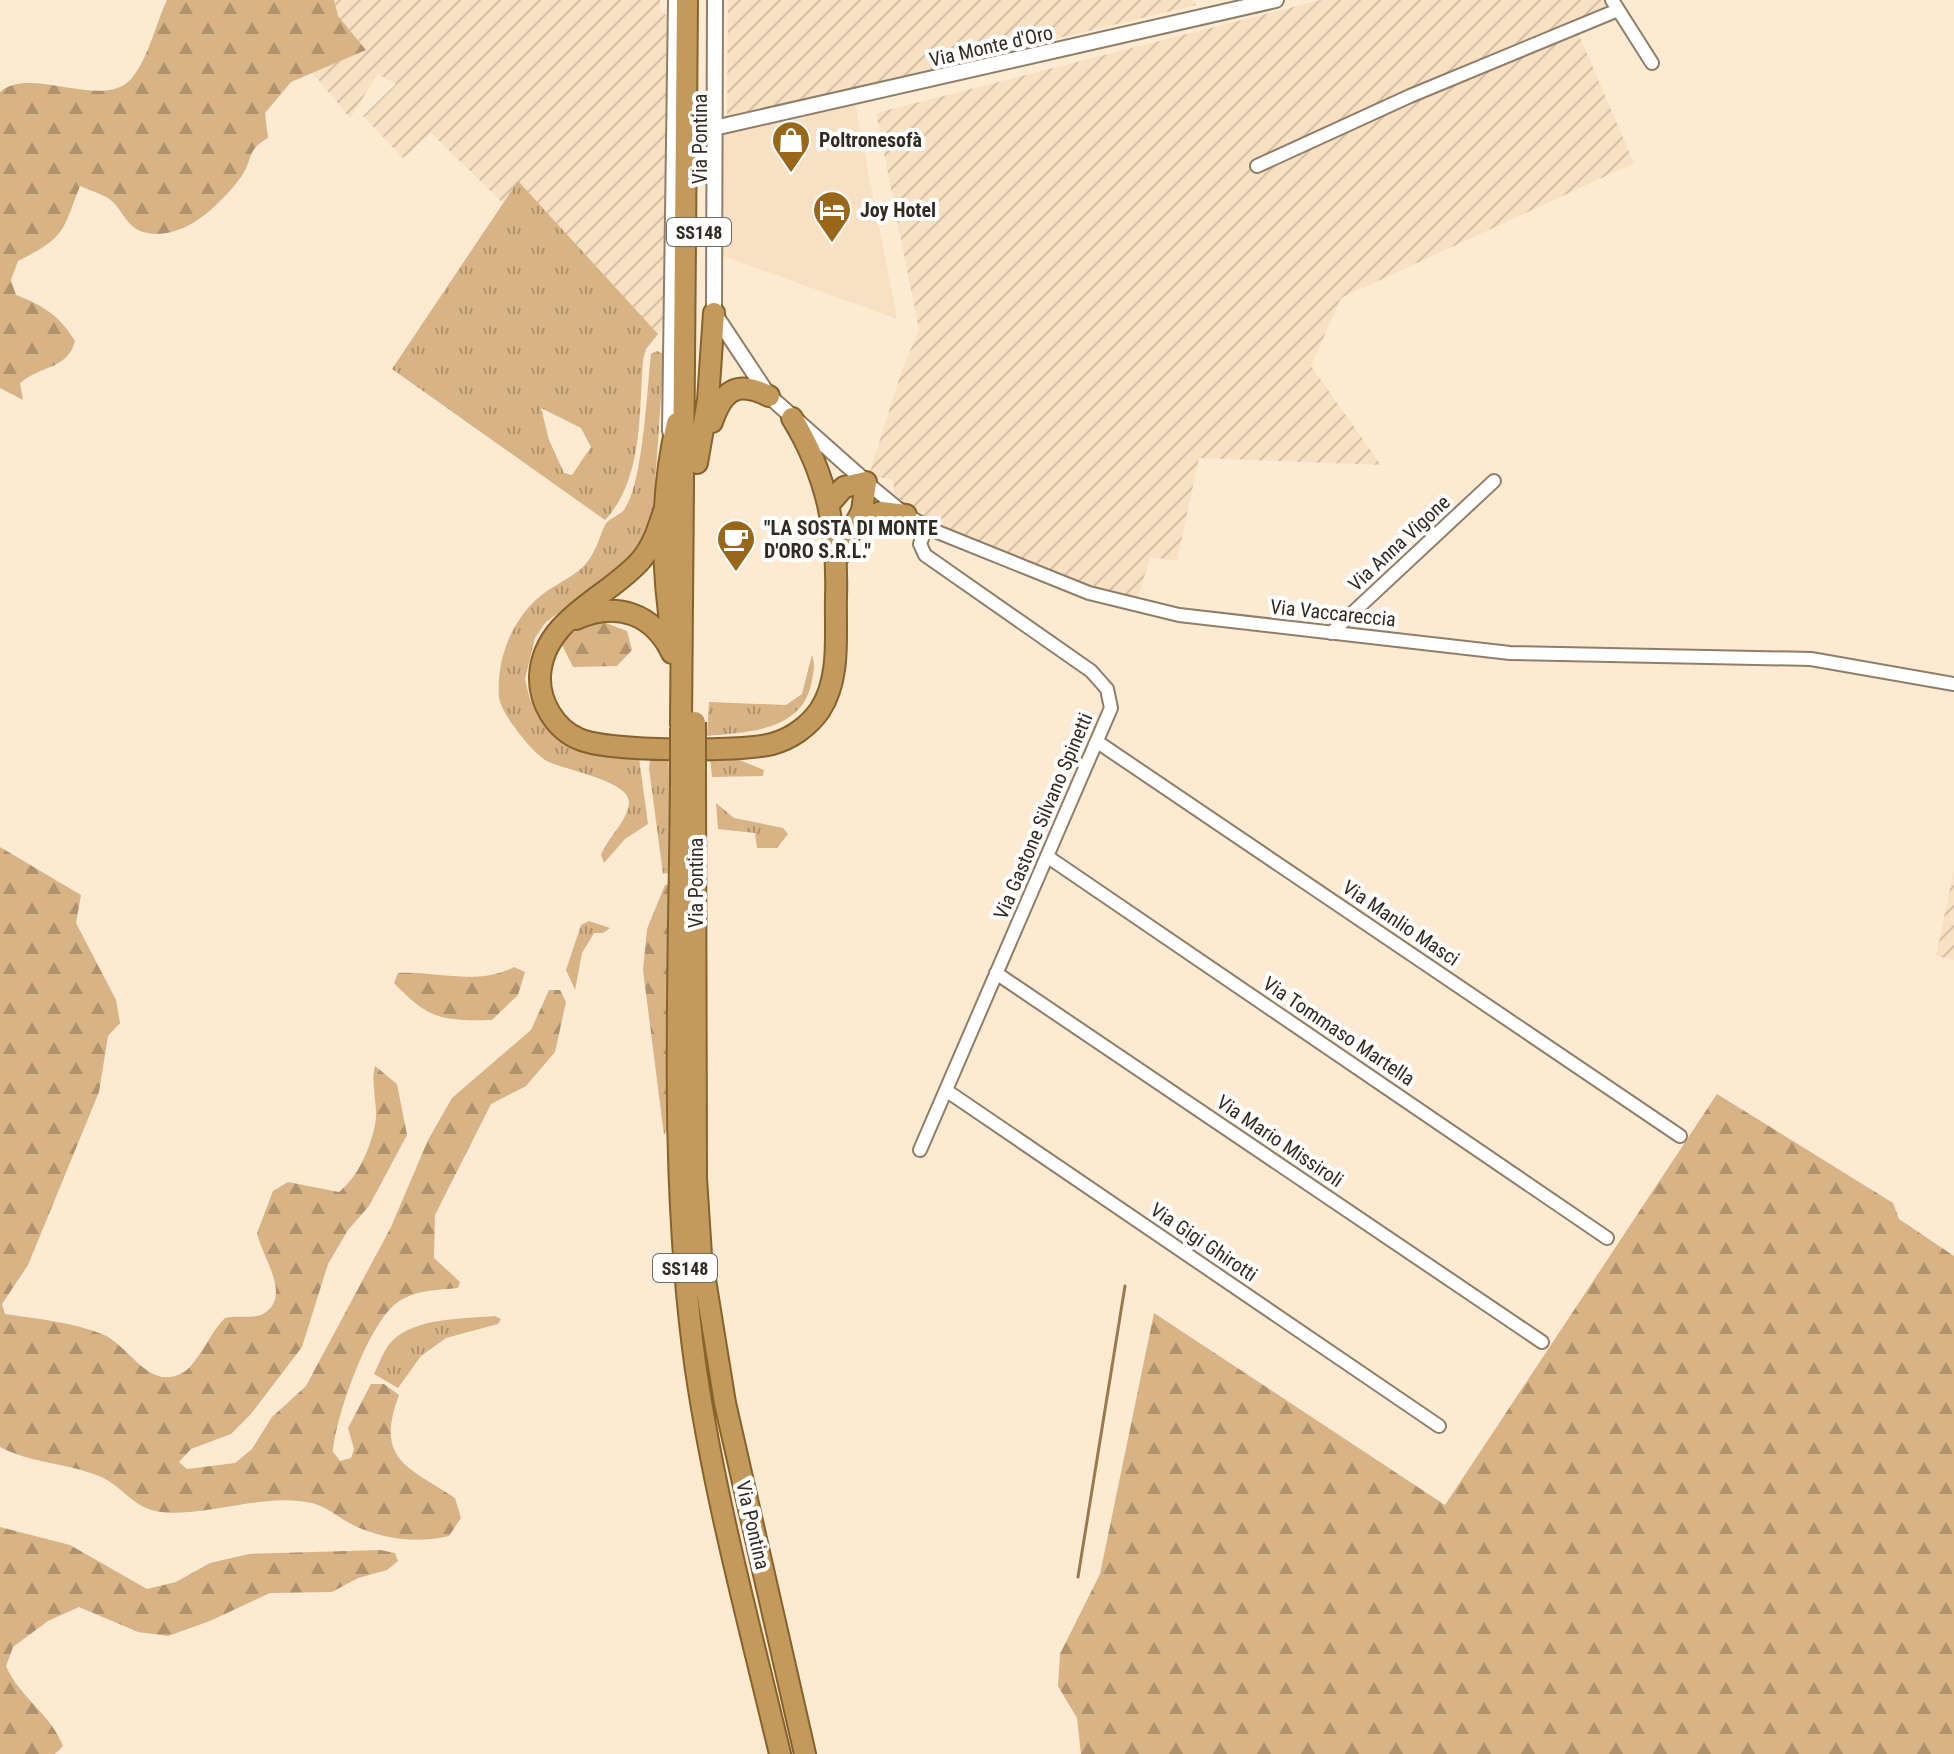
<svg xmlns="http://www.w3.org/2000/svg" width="1954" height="1754" font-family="'Roboto Condensed',sans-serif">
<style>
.built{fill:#f8e0c2}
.industrial{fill:url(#industrial-furrows)}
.grass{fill:url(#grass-tufts);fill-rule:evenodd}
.forest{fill:url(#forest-firs)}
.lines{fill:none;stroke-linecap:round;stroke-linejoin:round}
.stream{stroke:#9a794d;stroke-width:3}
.minor-casing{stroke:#8f7e68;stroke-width:16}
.tertiary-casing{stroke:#8f7e68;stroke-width:18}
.trunk-casing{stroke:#86622c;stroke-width:24}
.minor{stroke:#fff;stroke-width:12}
.tertiary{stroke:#fff;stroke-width:14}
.trunk{stroke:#c39a5b;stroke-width:20}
.trunk-bridge-casing{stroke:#86622c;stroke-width:24;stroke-linecap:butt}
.trunk-bridge{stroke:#c39a5b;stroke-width:20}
.labels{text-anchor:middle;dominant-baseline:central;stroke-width:8;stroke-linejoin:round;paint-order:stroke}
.shield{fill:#fff;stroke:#706b64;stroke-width:2}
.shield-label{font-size:18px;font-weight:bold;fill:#322b22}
.street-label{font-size:20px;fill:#322b22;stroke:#fff}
.poi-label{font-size:20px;font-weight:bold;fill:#322b22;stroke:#fff;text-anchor:start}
</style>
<defs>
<pattern id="industrial-furrows" width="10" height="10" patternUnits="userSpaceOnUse" patternTransform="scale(2)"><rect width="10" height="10" fill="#f8e0c2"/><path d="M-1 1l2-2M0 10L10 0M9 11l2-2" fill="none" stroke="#d5c0a6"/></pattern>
<pattern id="grass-tufts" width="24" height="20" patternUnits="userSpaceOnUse" patternTransform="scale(2)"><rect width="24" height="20" fill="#d7b385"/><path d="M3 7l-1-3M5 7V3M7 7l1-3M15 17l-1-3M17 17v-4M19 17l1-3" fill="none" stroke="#af926c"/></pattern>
<pattern id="forest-firs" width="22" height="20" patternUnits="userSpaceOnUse" patternTransform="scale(2)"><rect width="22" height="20" fill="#d7b385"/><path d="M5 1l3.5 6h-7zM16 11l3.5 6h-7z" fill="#af926c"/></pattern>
</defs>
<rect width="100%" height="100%" fill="#fdead2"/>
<!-- built -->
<path class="built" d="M 855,104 L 897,319 L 723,256 L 721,135 Z"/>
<!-- industrial -->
<path class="industrial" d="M 334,0 L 660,0 L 659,9 L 667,16 L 665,302 L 662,330 L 658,334 L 518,182 L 503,203 L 431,133 L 403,158 L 363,116 L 396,84 L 378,74 L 350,118 L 312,72 L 366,50 L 338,16 Z
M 728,0 L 1194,0 L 1196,5 L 727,118 Z
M 1321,0 L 1607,0 L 1609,4 L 1573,21 L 1634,163 L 1341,298 L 1311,366 L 1381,465 L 1199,458 L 1177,561 L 1150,557 L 1138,598 L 1104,591 L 934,523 L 913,512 L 895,494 L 893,480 L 869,475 L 902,370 L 919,330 L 876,113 Z
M 1954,870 L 1954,960 L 1936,956 Z"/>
<!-- grass -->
<path class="grass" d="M 518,181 L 658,334 L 646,349 L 643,360 C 639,413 643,480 605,520 L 392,369 ZM 541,408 L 581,428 L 591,447 L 572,475 L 564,473 L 549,440 Z
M 657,351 L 664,354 L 653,514 L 640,547 L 629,561 L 546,622 L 535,638 L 525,679 L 530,700 L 551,729 L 639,758 L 648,824 L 625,839 L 604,863 L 601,855 C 608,837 628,821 629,802 C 629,780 562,770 545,760 C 532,751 521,736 512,724 C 507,716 500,706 499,697 C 496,656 514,614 547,591 C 559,583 573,576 583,567 C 596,553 598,540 605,525 C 608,519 620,515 624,510 C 643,484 647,390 651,354 Z
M 812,655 C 816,666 813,674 811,685 C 800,732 746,732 707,736 L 709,702 L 786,705 L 802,694 Z
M 668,748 L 673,872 L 663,874 L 649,768 L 650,760 Z
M 725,754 L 764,770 L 763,776 L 712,777 L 710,757 Z
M 716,803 L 734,818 L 783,828 L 788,834 L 777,848 L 757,848 L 755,833 L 718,829 Z
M 589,921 L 610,928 L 603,933 L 594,933 L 582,953 L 575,990 L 566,970 L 581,925 Z
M 495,1316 L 501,1319 L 498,1324 L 446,1338 L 421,1356 L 398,1388 L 374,1374 C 379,1364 384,1349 392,1341 C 416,1317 464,1319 495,1316 Z"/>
<!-- forest -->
<path class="forest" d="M 167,0 L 334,0 L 338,16 L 366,50 L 291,82 L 265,113 L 268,138 C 245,151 254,159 241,177 C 220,205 182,243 143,232 C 126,226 124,213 113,202 C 106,195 89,190 80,186 C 62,232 66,237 18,261 L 11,280 L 16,295 C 44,306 59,315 75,341 C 67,370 41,365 20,383 L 23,400 L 0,388 L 0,92 C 30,65 103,111 131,79 C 149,58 155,25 167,0 Z
M 598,620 L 627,631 L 632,650 L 617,666 L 573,667 L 562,645 L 571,633 Z
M 0,847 L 81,895 L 76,923 L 116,1000 L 120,1023 L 108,1036 L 99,1092 L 28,1265 L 2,1304 L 5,1314 C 37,1319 72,1322 102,1334 C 131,1346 149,1393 184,1372 C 198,1363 211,1331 225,1318 C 237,1315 254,1319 263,1314 C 293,1297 262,1257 257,1233 L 273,1191 L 288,1182 L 339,1192 C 358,1177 370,1149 375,1125 C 379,1106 370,1086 375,1066 L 397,1084 L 407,1135 L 369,1206 L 348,1230 L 328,1264 L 302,1347 L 251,1414 L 231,1434 L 191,1449 L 179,1462 L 187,1469 L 235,1463 L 252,1449 L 272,1417 L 306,1386 L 391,1227 L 428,1140 L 452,1098 L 531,1030 L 549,990 L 560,990 L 566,1002 L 555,1052 L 526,1086 L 491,1104 L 435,1215 L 434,1258 L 460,1282 L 458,1288 C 438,1290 415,1290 398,1302 C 369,1321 335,1418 333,1452 L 340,1461 L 351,1458 L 354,1449 L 348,1428 L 371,1384 L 384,1384 L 399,1395 C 375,1459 406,1466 455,1498 L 461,1518 L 449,1536 C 416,1544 380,1539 349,1523 C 337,1516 325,1506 312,1503 C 262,1492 211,1517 161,1512 C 133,1509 122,1485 99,1476 C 67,1463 30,1463 0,1447 Z
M 673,883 L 669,1124 L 664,1135 L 643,970 L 647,929 L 665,885 Z
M 514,967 L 525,972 L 518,995 L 492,1020 C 443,1021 429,1020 394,983 L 398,973 C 437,971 477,986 514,967 Z
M 1717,1094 L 1893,1203 L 1899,1219 L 1954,1256 L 1954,1754 L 1081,1754 L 1077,1718 L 1058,1686 L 1060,1654 L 1100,1574 L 1154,1313 L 1445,1505 Z
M 0,1527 L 70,1545 L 147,1589 L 176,1582 L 210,1563 L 249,1554 L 380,1550 L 395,1553 L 398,1561 L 387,1570 L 358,1578 L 332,1592 L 270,1593 L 210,1621 L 168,1636 L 138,1632 L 79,1607 L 48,1621 L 13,1647 L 6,1666 C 19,1697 51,1714 63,1746 L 55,1754 L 0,1754 Z"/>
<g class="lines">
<!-- stream -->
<path class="stream" d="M 1078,1577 L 1125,1286"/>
<defs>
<path id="minor" d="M 1612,0 L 1652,63
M 1257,166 L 1410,96 L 1618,10
M 866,482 L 906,515 L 935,531 L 1089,593 L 1179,615 L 1510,653 L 1811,659 L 1954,684
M 1331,633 L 1494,481
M 1099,743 L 1680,1136
M 1048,857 L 1607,1238
M 996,973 L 1542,1342
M 947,1091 L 1439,1426
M 920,1150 L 1111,708 L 1107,689 L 1091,671 L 925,555 L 920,544 L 926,527"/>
<path id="tertiary" d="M 715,0 L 714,313 L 769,396 L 866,482
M 714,128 L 1276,0
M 670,431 L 676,0"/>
<path id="trunk" d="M 712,422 C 723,390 737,380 769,396
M 697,463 L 708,400 L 714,313
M 830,503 L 844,487 L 866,482 L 862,511 L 838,557
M 664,511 C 658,529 653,546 641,560 C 608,598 543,618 540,676 C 539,702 555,729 579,739 C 607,752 740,752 772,744 C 791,739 809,726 820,710 C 841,678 835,634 836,597 C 838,531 827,475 792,418
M 858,521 L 881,512 L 906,515
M 576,619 C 616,601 653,613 672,653
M 673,641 C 661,568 660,495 677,423
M 681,724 L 687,0
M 681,772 C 680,971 668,1173 696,1370 C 715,1499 750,1627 780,1754
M 695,775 L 696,1178 L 701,1255 L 725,1403 L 805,1754"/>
</defs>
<!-- minor casing -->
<use href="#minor" class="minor-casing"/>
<!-- tertiary casing -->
<use href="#tertiary" class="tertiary-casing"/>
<!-- trunk casing -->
<use href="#trunk" class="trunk-casing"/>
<!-- minor -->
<use href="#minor" class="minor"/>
<!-- tertiary -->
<use href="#tertiary" class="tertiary"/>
<!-- trunk -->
<use href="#trunk" class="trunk"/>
<defs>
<path id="trunk-bridge" d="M 695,722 L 695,775
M 681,772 L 681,728"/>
</defs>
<!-- trunk-bridge casing -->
<use href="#trunk-bridge" class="trunk-bridge-casing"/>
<!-- trunk-bridge -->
<use href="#trunk-bridge" class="trunk-bridge"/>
</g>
<!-- icons -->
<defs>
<symbol id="shop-pin" viewBox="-11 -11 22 30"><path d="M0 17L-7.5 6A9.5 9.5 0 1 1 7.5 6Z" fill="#986719" stroke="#fff"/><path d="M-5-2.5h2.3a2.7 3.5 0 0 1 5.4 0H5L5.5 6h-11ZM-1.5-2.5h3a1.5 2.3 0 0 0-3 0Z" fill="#fff"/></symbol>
<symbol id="hotel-pin" viewBox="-11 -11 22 30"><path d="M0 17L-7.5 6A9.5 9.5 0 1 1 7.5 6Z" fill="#986719" stroke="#fff"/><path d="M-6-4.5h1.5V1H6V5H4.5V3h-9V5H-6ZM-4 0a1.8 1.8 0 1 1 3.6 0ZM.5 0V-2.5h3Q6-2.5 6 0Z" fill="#fff"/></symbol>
<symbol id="cafe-pin" viewBox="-11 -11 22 30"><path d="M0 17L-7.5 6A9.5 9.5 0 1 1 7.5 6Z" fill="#986719" stroke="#fff"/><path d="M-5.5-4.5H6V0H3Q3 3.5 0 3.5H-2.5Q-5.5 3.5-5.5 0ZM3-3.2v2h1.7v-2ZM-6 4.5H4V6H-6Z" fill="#fff"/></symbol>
</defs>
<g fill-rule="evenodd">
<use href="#shop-pin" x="769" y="118" width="44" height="60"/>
<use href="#hotel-pin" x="810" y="188" width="44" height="60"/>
<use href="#cafe-pin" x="714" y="517" width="44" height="60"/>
</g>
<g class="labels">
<!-- shield labels -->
<g class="shield">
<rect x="667" y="218" width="64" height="28" rx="6"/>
<rect x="653" y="1254" width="64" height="28" rx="6"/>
</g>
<g class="shield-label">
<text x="699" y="232">SS148</text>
<text x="685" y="1268">SS148</text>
</g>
<!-- street labels -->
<g class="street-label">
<text transform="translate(991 46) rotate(-13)">Via Monte d'Oro</text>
<text transform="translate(700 139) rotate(-90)">Via Pontina</text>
<text transform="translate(1399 543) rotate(-43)">Via Anna Vigone</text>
<text transform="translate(1333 613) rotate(6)">Via Vaccareccia</text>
<text transform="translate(1043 816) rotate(-67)">Via Gastone Silvano Spinetti</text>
<text transform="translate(696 883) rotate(-90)">Via Pontina</text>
<text transform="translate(1401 923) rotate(34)">Via Manlio Masci</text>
<text transform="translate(1339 1031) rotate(34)">Via Tommaso Martella</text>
<text transform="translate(1280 1141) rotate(34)">Via Mario Missiroli</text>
<text transform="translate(1204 1242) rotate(34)">Via Gigi Ghirotti</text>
<text transform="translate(753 1525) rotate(77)">Via Pontina</text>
</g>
<!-- poi labels -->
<g class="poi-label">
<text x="819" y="140">Poltronesofà</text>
<text x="860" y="210">Joy Hotel</text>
<text x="764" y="528">"LA SOSTA DI MONTE<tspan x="764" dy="23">D'ORO S.R.L."</tspan></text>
</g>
</g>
</svg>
